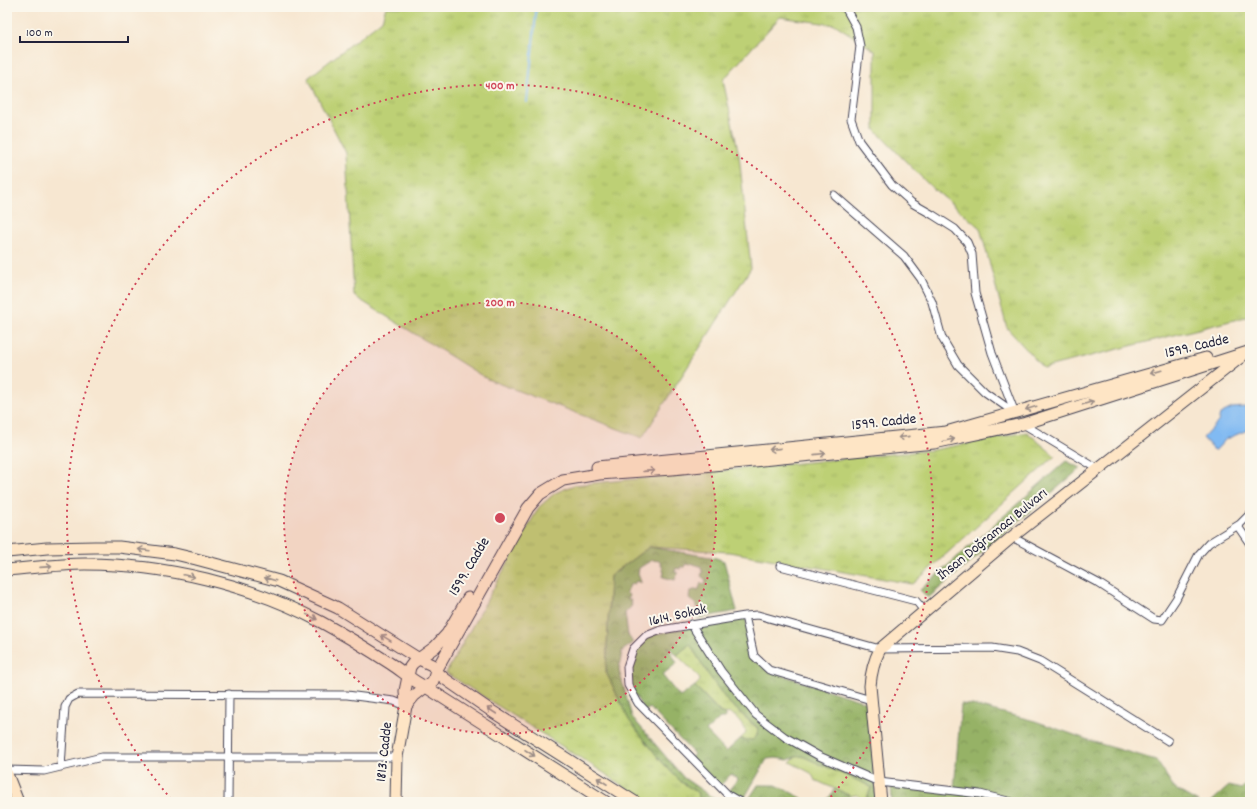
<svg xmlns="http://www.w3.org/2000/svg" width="1257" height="809" font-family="Dekko,sans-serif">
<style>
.grass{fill:url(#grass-tufts);stroke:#707958}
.forest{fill:url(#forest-crowns);stroke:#5c6a50;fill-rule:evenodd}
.water{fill:#81baf2;stroke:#526e96}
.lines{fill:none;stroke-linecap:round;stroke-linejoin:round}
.stream{stroke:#81baf2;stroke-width:2}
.street-casing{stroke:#424052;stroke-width:9}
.secondary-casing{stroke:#424052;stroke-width:13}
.street{stroke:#fff;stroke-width:7}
.secondary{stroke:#fee5c5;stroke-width:11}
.oneway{stroke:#9b8d87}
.ring{fill:none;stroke:#d1495b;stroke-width:2;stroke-dasharray:2 4}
.labels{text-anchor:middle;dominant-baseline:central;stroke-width:4;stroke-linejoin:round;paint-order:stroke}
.street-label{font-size:15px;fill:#22223b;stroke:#fbf7ec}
.centre{fill:#d1495b;stroke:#fbf7ec;stroke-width:2}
.ring-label{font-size:12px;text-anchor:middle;font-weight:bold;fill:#d1495b;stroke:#fbf7ec;stroke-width:4;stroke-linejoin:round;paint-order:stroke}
</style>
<defs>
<pattern id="grass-tufts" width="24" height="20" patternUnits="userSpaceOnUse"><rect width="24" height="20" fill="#bdd074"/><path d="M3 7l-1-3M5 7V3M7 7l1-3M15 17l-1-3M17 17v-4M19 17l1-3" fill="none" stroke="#a2b265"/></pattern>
<pattern id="forest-crowns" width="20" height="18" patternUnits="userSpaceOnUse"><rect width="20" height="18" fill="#96b266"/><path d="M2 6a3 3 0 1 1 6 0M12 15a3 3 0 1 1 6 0" fill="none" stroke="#7a9055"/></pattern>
</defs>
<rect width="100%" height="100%" fill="#fbf7ec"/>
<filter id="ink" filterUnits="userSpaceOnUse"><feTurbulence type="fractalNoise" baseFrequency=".025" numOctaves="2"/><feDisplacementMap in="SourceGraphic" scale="8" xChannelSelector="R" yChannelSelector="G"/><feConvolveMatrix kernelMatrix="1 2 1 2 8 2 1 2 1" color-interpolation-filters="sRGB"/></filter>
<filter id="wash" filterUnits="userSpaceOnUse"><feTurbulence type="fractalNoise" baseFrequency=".012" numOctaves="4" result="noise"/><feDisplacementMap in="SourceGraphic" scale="16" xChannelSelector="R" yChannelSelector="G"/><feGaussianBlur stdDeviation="0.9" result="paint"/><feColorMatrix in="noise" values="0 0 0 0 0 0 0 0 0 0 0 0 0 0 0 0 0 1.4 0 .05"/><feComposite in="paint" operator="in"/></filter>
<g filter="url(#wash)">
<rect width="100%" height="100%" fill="#f7e7d1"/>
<!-- grass -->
<path class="grass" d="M 386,7 L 1250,7 L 1250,316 L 1043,368 L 1007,328 L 980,228 L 928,184 L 875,130 L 875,51 L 836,25 L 780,17 L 723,80 L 739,155 L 751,268 L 642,438 L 487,379 L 354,296 L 346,153 L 308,78 L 382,20 Z
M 1027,432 L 1055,456 L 913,584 L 729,552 L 649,547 L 610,576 L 606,672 L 629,720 L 661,761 L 681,782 L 697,792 L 701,802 L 647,802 L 601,771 L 446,673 L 539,507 L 555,493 L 574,485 L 933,450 Z
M 690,644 L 708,674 L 727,701 L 758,729 L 757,735 L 753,741 L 740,739 L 746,733 C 744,726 738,717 731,714 C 728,713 724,714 721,713 L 695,686 L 700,681 L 699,677 L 677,655 Z
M 802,756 L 870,786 L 871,788 L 866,800 L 856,795 L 851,796 L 815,780 L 811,773 L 790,762 L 795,757 Z"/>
<!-- forest -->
<path class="forest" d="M 1066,461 L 1081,468 L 928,598 L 920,590 Z
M 649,547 L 716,558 L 724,561 L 737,611 L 698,618 L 697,605 L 689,599 L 690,591 L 699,589 L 701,583 L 705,584 L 706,580 L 701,576 L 703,571 L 701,570 L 702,567 L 691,563 L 690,565 L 685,564 L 684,568 L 681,566 L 680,569 L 676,568 L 675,572 L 678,573 L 675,580 L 663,577 L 664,572 L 660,561 L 652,560 L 639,568 L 638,574 L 641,582 L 641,583 L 636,581 L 634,584 L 631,583 L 626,593 L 629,595 L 628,599 L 631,600 L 630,603 L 632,604 L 631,607 L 625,613 L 628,635 L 633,643 L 622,651 L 619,670 L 632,717 L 684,778 L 719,802 L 701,802 L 697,792 L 681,782 L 661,761 L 629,720 L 606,672 L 610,576 Z
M 745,616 L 754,656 L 769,671 L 868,703 L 877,802 L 868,802 L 866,800 L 871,788 L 870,786 L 802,756 L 795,757 L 788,760 L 776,758 L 767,759 L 742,802 L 728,795 L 732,786 L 738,779 L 731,774 L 720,786 L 691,758 L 694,754 L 650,708 L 645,711 L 628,685 L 633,649 L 646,636 ZM 690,644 L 708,674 L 727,701 L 758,728 L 757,735 L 753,740 L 740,739 L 726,752 L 706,731 L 720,718 L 725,718 L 725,714 L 720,713 L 695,686 L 680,697 L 662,675 L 677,663 L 667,646 L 677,655 Z
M 961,704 L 972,705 L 1035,721 L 1097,743 L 1156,760 L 1175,789 L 1198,802 L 892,802 L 891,784 L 954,790 Z
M 1250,780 L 1250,802 L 1211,802 L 1229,786 L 1241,789 Z
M 758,785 L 776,785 L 802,798 L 800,802 L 747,802 Z
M 835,789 L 851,796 L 847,802 L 826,802 Z"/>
<!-- water -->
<path class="water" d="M 1244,407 L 1250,410 L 1250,429 L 1226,439 L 1215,451 L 1203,438 L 1218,422 L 1220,414 L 1232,408 Z"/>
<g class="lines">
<!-- stream -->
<path class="stream" d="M 527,102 L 536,14 L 535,7"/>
</g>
</g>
<g filter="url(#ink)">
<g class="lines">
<defs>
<path id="street" d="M 845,7 L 856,27 L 860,46 L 851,119 L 859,141 L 892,185 L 912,203 L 933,215 L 955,229 L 967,242 L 972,254 L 975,293 L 992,353 L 1015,413
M 834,195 L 904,256 L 921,279 L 932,302 L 942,338 L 958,365 L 985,392 L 1015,413
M 1023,424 L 1098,469
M 1250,514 L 1240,524 L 1239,528 L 1250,544
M 1012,537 L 1098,583 L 1154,619 L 1162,620 L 1176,599 L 1199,554 L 1209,543 L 1240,524
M 780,566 L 916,601 L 925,612
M 745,616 L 754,656 L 769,670 L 871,700
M 691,624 L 721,671 L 756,715 L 785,737 L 819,756 L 879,782 L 980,794 L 1012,802
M 61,767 L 65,707 L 69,699 L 78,694 L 347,695 L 394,701 L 406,706
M 7,770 L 44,771 L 102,757 L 397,757
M 228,802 L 229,694
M 740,802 L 728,795 L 638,703 L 628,685 L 627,667 L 633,649 L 646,636 L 661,630 L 745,616 L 758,615 L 880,649 L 992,648 L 1017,652 L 1040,661 L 1168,741"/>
<path id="secondary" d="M 597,467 L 946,432 L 1206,358
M 7,552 L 47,548 L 95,547 L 119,547 L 175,554 L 196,559 L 279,581 L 338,608 L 419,659 L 432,665 L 436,671 L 433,681 L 414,696 L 406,706
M 7,570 C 33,568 59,564 85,564 C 164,564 252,585 321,622 C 345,635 368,649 391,664 C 402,671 415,683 426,687 L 606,802
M 7,774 L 18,802
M 396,802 L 397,757 L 406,706 L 405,691 L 410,667 L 413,663 L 435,647 L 447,634 L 468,598
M 635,802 L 493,712 L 445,679 L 436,671 L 528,508 L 540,494 L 563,480 L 599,474 L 672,469 L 934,443 L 1023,424 L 1248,352
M 881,802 L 870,686 C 871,672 874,661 880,649 L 1012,537 L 1241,357"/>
</defs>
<!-- street casing -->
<use href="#street" class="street-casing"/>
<!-- secondary casing -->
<use href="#secondary" class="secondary-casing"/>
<!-- street -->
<use href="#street" class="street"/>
<!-- secondary -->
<use href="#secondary" class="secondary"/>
</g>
<!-- one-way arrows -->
<defs><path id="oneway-shaft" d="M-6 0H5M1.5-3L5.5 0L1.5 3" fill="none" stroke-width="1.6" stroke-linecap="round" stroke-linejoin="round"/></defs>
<g class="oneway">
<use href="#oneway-shaft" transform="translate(1156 372) rotate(164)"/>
<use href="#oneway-shaft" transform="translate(1088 403) rotate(-18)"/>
<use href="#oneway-shaft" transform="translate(1031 408) rotate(163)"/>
<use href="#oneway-shaft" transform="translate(904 437) rotate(174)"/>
<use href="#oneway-shaft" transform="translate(949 440) rotate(-12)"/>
<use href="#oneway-shaft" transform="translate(775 449) rotate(174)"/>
<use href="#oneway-shaft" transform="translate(820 454) rotate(-6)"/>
<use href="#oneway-shaft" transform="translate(649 471) rotate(-4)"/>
<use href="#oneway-shaft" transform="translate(144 550) rotate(-173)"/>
<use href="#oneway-shaft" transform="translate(46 567) rotate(-4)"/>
<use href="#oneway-shaft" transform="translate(189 576) rotate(12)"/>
<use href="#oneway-shaft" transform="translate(270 579) rotate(-164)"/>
<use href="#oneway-shaft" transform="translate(312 617) rotate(26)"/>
<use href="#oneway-shaft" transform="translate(386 638) rotate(-148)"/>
<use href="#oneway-shaft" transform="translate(492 711) rotate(-147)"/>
<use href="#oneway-shaft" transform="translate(530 753) rotate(33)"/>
<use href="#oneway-shaft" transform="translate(602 781) rotate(-147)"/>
</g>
</g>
<!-- distance rings -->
<circle cx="500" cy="518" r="216" fill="#d1495b" fill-opacity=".12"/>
<g class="ring">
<circle cx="500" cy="518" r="216"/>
<path d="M171 799A433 433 0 1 1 829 799"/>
</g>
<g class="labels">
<!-- street labels -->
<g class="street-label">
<text transform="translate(1197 347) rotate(-13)">1599. Cadde</text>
<text transform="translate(884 423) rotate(-6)">1599. Cadde</text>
<text transform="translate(993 535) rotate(-39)">İhsan Doğramacı Bulvarı</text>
<text transform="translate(470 567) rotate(-59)">1599. Cadde</text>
<text transform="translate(678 616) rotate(-13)">1614. Sokak</text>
<text transform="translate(385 752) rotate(-84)">1813. Cadde</text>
</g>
</g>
<circle cx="500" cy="518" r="6" class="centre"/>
<g class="ring-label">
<text x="500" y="89">400 m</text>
<text x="500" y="306">200 m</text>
</g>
<!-- margin -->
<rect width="1257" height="809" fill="none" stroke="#fbf7ec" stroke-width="24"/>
<!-- scale -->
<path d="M20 36v6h108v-6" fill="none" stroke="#22223b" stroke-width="2"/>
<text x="26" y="36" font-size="12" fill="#22223b" stroke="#fbf7ec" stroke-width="3" paint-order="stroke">100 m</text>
</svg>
